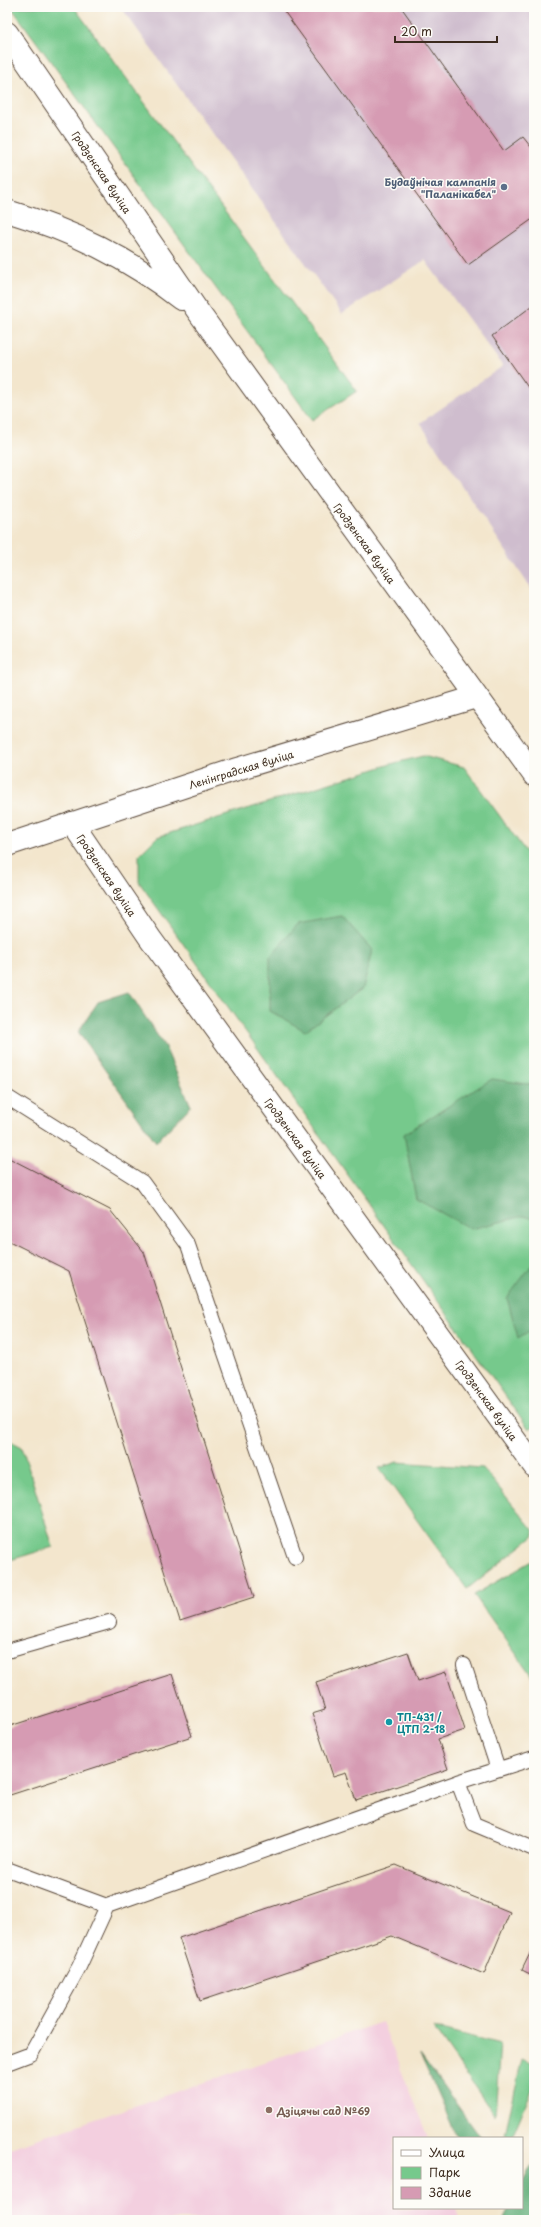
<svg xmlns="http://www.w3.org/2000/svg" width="541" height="2227" font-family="'Playpen Sans',sans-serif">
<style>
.built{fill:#f3cfdf}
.industrial{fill:#cfbdce}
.green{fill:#76c98c;stroke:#587a55}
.forest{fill:#60ad78;stroke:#4e6c4b}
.building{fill:#d69bb3}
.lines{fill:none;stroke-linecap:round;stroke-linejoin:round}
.service-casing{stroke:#574638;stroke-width:16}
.minor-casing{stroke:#574638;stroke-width:24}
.secondary-casing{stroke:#574638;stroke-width:24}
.service{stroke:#fff;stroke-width:14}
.minor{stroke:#fff;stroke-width:22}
.secondary{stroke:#fff;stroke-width:22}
.service-dot{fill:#5c6f8a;stroke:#fdfcf7;stroke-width:1.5}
.culture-dot{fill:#0f9aa8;stroke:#fdfcf7;stroke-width:1.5}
.education-dot{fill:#8d6e63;stroke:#fdfcf7;stroke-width:1.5}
.labels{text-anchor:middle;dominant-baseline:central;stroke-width:3;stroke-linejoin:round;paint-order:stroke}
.street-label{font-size:10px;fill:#3b2a1e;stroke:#fdfcf7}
.service-label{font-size:10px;font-weight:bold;fill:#4e5e75;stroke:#fdfcf7;text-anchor:end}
.culture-label{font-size:10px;font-weight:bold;fill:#0d838f;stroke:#fdfcf7;text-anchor:start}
.education-label{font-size:10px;font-weight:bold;fill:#785e54;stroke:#fdfcf7;text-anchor:start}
</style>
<rect width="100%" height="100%" fill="#fdfcf7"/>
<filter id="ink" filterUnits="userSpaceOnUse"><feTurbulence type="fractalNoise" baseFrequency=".025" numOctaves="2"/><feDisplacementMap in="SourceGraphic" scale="8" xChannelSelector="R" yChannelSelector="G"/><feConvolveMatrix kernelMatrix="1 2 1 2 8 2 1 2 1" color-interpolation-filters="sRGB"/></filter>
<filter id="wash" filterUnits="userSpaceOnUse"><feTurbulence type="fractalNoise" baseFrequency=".012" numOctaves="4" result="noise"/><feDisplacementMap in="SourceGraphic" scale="16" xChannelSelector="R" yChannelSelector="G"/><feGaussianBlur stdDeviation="0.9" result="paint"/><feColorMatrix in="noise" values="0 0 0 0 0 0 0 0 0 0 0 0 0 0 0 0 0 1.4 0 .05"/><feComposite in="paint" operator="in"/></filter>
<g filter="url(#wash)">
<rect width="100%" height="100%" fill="#f3e6cd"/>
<!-- built -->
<path class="built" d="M 382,2022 L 428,2138 L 394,2138 L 394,2208 L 456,2208 L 460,2220 L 7,2220 L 7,2149 Z"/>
<!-- industrial -->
<path class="industrial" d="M 121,7 L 534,7 L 534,593 L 420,423 L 503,366 L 425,260 L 342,314 Z"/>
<!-- green -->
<path class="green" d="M 11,7 L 74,7 L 357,391 L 312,420 Z
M 423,756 L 464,767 L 534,863 L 534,1426 L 529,1429 L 139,882 L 139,855 L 157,837 L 391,764 Z
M 7,1439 L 22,1447 L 53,1547 L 7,1561 Z
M 397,1462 L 483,1468 L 534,1531 L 534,1536 L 467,1589 L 379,1468 Z
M 534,1560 L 534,1679 L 474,1595 Z
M 433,2027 L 500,2044 L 495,2116 Z
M 522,2059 L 534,2065 L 534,2085 L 512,2137 L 505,2134 Z"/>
<!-- forest -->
<path class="forest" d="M 342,916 L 372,950 L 363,988 L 305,1031 L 270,1011 L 270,957 L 298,924 Z
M 129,992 L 165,1047 L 191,1106 L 156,1142 L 78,1032 L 98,1002 Z
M 492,1079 L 534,1085 L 534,1219 L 524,1216 L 471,1229 L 416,1199 L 404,1134 Z
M 534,1262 L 534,1328 L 518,1338 L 507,1298 Z
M 420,2054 L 481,2138 L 457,2138 Z
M 534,2160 L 534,2220 L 504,2220 L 510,2208 L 522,2208 L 522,2184 Z"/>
<g id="blocks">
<!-- building -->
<path class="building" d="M 281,7 L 401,7 L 504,151 L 523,137 L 534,151 L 534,218 L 468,265 Z
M 532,306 L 534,309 L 534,396 L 492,336 Z
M 7,1157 L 110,1210 L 144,1252 L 254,1597 L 180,1621 L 69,1271 L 7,1240 Z
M 408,1652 L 418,1681 L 446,1672 L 465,1730 L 438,1739 L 448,1769 L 356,1800 L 346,1772 L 333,1776 L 312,1714 L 325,1710 L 316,1682 Z
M 172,1674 L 192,1736 L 7,1796 L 7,1727 Z
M 396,1865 L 510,1912 L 484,1974 L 392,1936 L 200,2001 L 179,1938 Z
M 534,1945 L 534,1976 L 522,1970 Z"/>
</g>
</g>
<g filter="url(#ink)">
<use href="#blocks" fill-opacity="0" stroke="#574638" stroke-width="1"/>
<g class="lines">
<defs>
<path id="service" d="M 7,1097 L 142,1182 L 188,1245 L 295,1557
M 7,1651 L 109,1622
M 464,1665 L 498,1769
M 458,1782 L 474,1824 L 534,1849
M 7,1869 L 107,1906 L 458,1782 L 534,1758
M 7,2063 L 31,2054 L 79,1967 L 107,1906"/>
<path id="minor" d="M 72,823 L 150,938 L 534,1466"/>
<path id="secondary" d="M 7,33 L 197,310 L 534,775
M 7,211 C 73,231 127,257 181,299
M 7,845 L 237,769 L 476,697"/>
</defs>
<!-- service casing -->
<use href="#service" class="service-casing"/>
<!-- minor casing -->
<use href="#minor" class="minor-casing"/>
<!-- secondary casing -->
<use href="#secondary" class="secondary-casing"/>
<!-- service -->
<use href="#service" class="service"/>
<!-- minor -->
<use href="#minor" class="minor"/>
<!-- secondary -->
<use href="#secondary" class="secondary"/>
</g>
</g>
<!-- markers -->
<circle class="service-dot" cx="504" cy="187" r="4"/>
<circle class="culture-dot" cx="389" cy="1722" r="4"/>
<circle class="education-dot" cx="269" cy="2110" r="4"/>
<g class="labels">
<!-- street labels -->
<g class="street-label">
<text transform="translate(102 172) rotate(56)">Гродзенская вуліца</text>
<text transform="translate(365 543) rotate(54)">Гродзенская вуліца</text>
<text transform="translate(241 769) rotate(-17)">Ленінградская вуліца</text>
<text transform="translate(107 875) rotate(56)">Гродзенская вуліца</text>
<text transform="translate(296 1138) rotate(54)">Гродзенская вуліца</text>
<text transform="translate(487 1400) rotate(54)">Гродзенская вуліца</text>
</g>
<!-- service labels -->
<g class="service-label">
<text x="496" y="181">Будаўнічая кампанія<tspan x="496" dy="12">"Паланікабел"</tspan></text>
</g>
<!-- culture labels -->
<g class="culture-label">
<text x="397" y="1716">ТП-431 /<tspan x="397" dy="12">ЦТП 2-18</tspan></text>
</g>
<!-- education labels -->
<g class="education-label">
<text x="277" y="2110">Дзіцячы сад №69</text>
</g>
</g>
<!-- margin -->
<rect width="541" height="2227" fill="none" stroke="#fdfcf7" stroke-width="24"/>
<!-- legend -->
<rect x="393" y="2137" width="130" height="72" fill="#fdfcf7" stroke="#afa8a0"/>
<rect x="401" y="2150" width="20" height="6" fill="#ffffff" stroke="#afa8a0"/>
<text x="429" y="2157" font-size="12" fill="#3b2a1e">Улица</text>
<rect x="401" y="2167" width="20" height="12" fill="#76c98c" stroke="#afa8a0"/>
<text x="429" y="2177" font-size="12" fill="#3b2a1e">Парк</text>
<rect x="401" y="2187" width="20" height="12" fill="#d69bb3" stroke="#afa8a0"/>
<text x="429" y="2197" font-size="12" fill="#3b2a1e">Здание</text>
<!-- scale -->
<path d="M395 36v6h102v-6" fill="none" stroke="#3b2a1e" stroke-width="2"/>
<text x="401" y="36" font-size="12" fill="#3b2a1e" stroke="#fdfcf7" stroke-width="3" paint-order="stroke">20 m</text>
</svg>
